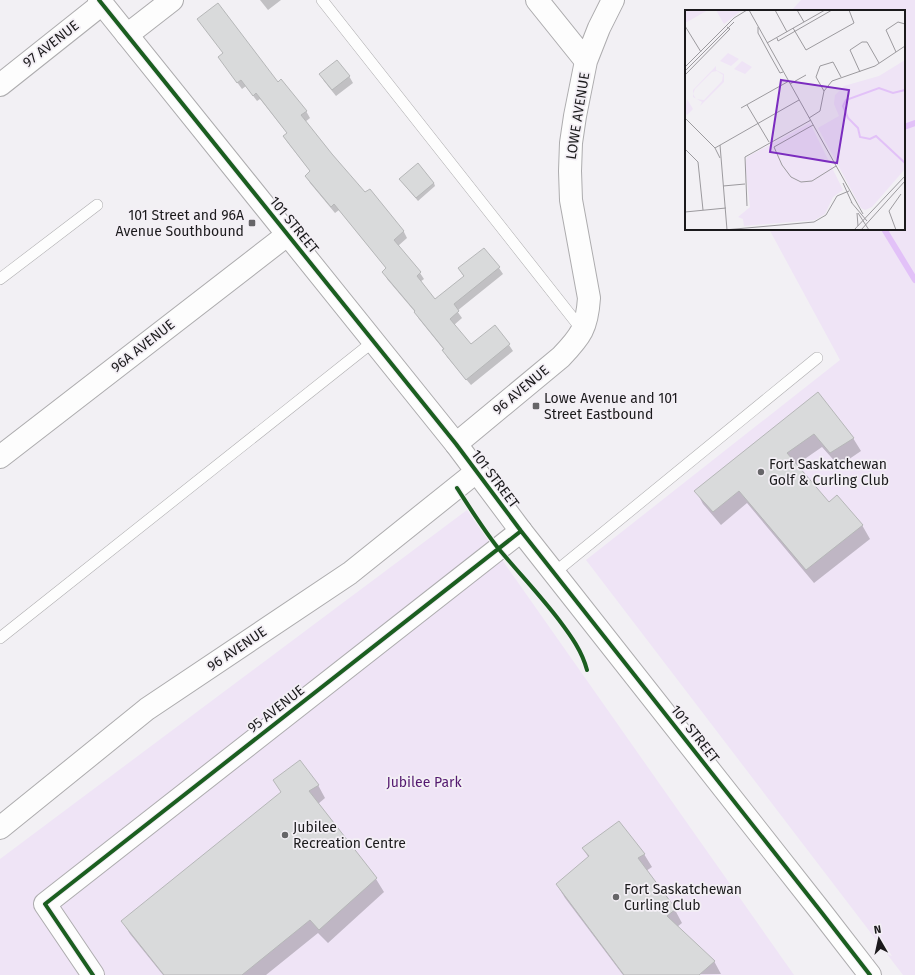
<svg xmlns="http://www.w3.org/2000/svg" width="915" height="975" font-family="'Fira Sans',sans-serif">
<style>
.green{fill:#efe4f6}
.shadow{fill:#0003}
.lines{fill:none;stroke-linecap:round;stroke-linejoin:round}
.stream{stroke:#e2c1f8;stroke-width:6}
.building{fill:#d9dadb;stroke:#b6b7b8}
.service-casing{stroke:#adacae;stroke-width:12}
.minor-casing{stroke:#adacae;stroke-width:24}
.tertiary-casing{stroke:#adacae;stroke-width:24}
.service{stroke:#fdfdfd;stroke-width:11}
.minor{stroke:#fdfdfd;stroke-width:22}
.tertiary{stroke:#fdfdfd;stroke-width:22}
.cycleway-casing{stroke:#f3eff5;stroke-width:6}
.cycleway{stroke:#1b5e20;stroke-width:4}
.poi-dot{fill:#666568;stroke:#f3eff5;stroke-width:1.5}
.labels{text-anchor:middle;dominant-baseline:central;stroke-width:3.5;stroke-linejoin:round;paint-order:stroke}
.street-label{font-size:14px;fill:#1b1a1c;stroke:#f3eff5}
.poi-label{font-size:14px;fill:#1b1a1c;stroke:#f3eff5;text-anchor:start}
.park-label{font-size:14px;fill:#53186f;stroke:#f3eff5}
.inset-river{fill:none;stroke:#e2c1f8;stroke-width:2}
.inset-road{fill:none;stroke:#9c9a9e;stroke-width:1}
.view{fill:#7b2cbf;fill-opacity:0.15;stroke:#7b2cbf;stroke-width:2}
.inset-edge{fill:none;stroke:#1b1a1c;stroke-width:2}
</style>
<rect width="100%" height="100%" fill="#f2f0f4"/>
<!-- green -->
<path class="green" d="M 801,0 L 915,0 L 915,975 L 903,975 L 586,560 L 840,360 L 769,229 L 904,229 L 904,11 L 791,11 Z
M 467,510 L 794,975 L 0,975 L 0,859 Z"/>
<!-- shadow -->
<path class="shadow" d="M 260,0 L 281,0 L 268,10 Z
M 219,57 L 278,84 L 306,111 L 310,118 L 305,122 L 365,194 L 369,190 L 404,232 L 407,238 L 398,246 L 420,273 L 424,279 L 420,282 L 435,300 L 464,277 L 459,269 L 499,268 L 503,274 L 457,311 L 462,318 L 454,325 L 471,346 L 495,327 L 509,345 L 513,351 L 471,385 L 447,357 L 444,350 L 419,319 L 415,312 L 387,279 L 384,272 L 387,269 L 339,210 L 335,213 L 310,183 L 306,176 L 311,172 L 288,143 L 284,137 L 288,134 L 260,99 L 257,101 L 246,86 L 242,89 L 223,63 Z
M 320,74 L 349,76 L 353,83 L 336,96 L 324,81 Z
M 402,182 L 434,183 L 435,186 L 418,201 Z
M 818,393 L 853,438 L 861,451 L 839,466 L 822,447 L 796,465 L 829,503 L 862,525 L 870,539 L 814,583 L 747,503 L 721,525 L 703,504 L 696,491 Z
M 318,785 L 325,798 L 318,804 L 376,879 L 384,892 L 328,943 L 318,933 L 266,975 L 163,975 L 130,934 L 122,921 L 282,793 Z
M 583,849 L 644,854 L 652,867 L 646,871 L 675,910 L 682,923 L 677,927 L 714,961 L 721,974 L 623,975 L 565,898 L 557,885 L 589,858 Z"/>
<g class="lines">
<!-- stream -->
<path class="stream" d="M 904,127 L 915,123
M 884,229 L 915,280"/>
</g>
<!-- building -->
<path class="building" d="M 218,3 L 278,82 L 281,79 L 307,111 L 301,115 L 332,154 L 365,192 L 370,189 L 404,231 L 394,240 L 421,272 L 417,276 L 435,299 L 464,276 L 458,268 L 484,248 L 500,267 L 454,304 L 459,311 L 450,319 L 471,344 L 495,325 L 510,344 L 466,380 L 442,350 L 444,349 L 414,312 L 415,311 L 382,272 L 386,268 L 334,204 L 331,207 L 305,176 L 310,171 L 283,136 L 287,133 L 256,93 L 253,96 L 241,80 L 237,83 L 218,57 L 223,53 L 197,19 Z
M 337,60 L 350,76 L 332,90 L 319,74 Z
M 418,163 L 434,183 L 416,198 L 399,179 Z
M 818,392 L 854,438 L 830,453 L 814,434 L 787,453 L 829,502 L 837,495 L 863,525 L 806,570 L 739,491 L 713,512 L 694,491 Z
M 300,760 L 319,785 L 309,791 L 377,878 L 319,930 L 310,920 L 242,975 L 164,975 L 121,921 L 281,792 L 273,780 Z
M 619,821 L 645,854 L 638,858 L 676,909 L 667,916 L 715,961 L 699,975 L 624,975 L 556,884 L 589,856 L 582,848 Z"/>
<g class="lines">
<defs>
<path id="service" d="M 322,0 L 583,331
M 0,279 L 97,205
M 554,573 L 817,358
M 0,638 L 374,341"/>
<path id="minor" d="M 537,0 L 586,61
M 127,35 L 172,0
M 0,85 L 102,4
M 456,444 L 561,357 C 581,336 587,328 589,298 L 571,200 L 570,171 L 571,143 L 575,116 L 586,61 L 599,28 L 613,0
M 0,457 L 287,235
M 0,828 L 147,709 L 350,573 L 476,472
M 93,975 L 45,904 L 521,531"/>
<path id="tertiary" d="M 99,0 L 456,444 L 521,531 L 822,913 L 870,975"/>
</defs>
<!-- service casing -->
<use href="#service" class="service-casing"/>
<!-- minor casing -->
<use href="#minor" class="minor-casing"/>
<!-- tertiary casing -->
<use href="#tertiary" class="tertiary-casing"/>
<!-- service -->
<use href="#service" class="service"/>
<!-- minor -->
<use href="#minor" class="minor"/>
<!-- tertiary -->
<use href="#tertiary" class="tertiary"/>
<defs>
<path id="cycleway" d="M 99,0 L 456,444 L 521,531 L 822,913 L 870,975
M 457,488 C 470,508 483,529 498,548 C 518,572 540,595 559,620 C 571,636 582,651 587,670
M 93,975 L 45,904 L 521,531"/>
</defs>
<!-- cycleway casing -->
<use href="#cycleway" class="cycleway-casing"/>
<!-- cycleway -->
<use href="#cycleway" class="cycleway"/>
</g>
<!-- markers -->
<g class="poi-dot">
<rect x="248" y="219" width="8" height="8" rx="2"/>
<rect x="532" y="402" width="8" height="8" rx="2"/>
<circle cx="761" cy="472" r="4"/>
<circle cx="285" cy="835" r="4"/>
<circle cx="616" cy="897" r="4"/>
</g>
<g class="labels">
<!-- street labels -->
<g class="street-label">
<text transform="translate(51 44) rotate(-38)">97 AVENUE</text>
<text transform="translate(578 116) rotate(-81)">LOWE AVENUE</text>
<text transform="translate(294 225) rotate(51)">101 STREET</text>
<text transform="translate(143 346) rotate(-38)">96A AVENUE</text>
<text transform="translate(521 390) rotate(-40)">96 AVENUE</text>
<text transform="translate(495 479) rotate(53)">101 STREET</text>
<text transform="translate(237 649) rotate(-34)">96 AVENUE</text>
<text transform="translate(276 709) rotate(-38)">95 AVENUE</text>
<text transform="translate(695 734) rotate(52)">101 STREET</text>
</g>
<!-- poi labels -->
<g class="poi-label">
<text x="244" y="215" text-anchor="end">101 Street and 96A<tspan x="244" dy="16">Avenue Southbound</tspan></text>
<text x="544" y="398">Lowe Avenue and 101<tspan x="544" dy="16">Street Eastbound</tspan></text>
<text x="769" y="464">Fort Saskatchewan<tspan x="769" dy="16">Golf &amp; Curling Club</tspan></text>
<text x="293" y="827">Jubilee<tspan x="293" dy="16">Recreation Centre</tspan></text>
<text x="624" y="889">Fort Saskatchewan<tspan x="624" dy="16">Curling Club</tspan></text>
</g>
<!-- park labels -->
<g class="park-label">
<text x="424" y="782">Jubilee Park</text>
</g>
</g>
<!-- overview -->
<g transform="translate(685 10)">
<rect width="220" height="220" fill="#f2f0f4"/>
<path d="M 0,0 L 23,0 L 2,12 L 0,12 ZM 31,0 L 57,0 L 39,14 ZM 43,43 L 54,49 L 46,56 L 35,51 ZM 220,50 L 220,159 L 187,197 L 180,200 L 176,198 L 133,118 L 154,106 L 149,94 L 150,85 L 159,76 L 194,66 ZM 57,51 L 67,57 L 60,64 L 49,59 ZM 31,56 L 31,60 L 39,64 L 39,72 L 15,96 L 17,92 L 8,87 L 8,80 ZM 32,61 L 38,65 L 37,71 L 19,90 L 11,89 L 8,84 L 10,79 L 27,62 ZM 2,89 L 8,99 L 2,105 L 0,103 ZM 125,113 L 158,180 L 148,187 L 140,204 L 130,210 L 59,216 L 58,209 L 53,207 L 65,197 L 60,154 L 62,147 Z" fill="#efe4f6" fill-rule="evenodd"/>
<path class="inset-river" d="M 220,80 L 208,83 L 194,78 L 161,90 L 158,96 L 163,108 L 173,118 L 175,127 L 185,129 L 191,126 L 220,153"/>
<path class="inset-road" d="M 64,0 L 178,204M 90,0 L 102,22M 112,0 L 119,12M 0,16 L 16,42M 73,17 L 73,23 L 86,47 L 95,63 L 98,62M 108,18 L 121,40 L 169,13 L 164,0M 92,28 L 93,31 L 147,0M 82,33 L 140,0M 211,42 L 201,20 L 213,12 L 220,14M 0,57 L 49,8 L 62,0M 0,61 L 49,12M 175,62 L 165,40 L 177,32 L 182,32 L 194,53M 0,65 L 45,19 L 42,17M 105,74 L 121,65M 139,81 L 131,67 L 135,56 L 148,52 L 156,67M 62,95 L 84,132M 56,98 L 104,71M 0,108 L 30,138 L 35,148M 124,108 L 135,101 L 139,81 L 147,71 L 190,56 L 220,36M 128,115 L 89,137 L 97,155 L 106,167 L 116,172 L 127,171 L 151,156M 35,135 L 42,220M 30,138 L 114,90M 0,139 L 13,152 L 18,200M 158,173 L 167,193M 38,176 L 60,174M 166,192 L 182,211M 62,196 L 60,147 L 126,110M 0,202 L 41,198M 172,203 L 173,216M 173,203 L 184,220M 39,220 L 129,212 L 141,205 L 152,186 L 164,181M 169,220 L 220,166M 176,220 L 220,171M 211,220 L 204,201 L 216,184"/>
<path class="view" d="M 96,70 L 164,80 L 152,153 L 85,142 Z"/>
<rect width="220" height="220" class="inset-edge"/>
</g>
<!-- north arrow -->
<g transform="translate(879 939) rotate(351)" stroke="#f3eff5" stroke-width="3" paint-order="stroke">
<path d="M0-3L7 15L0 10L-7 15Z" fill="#1b1a1c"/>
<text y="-6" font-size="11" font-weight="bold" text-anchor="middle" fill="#1b1a1c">N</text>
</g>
</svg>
